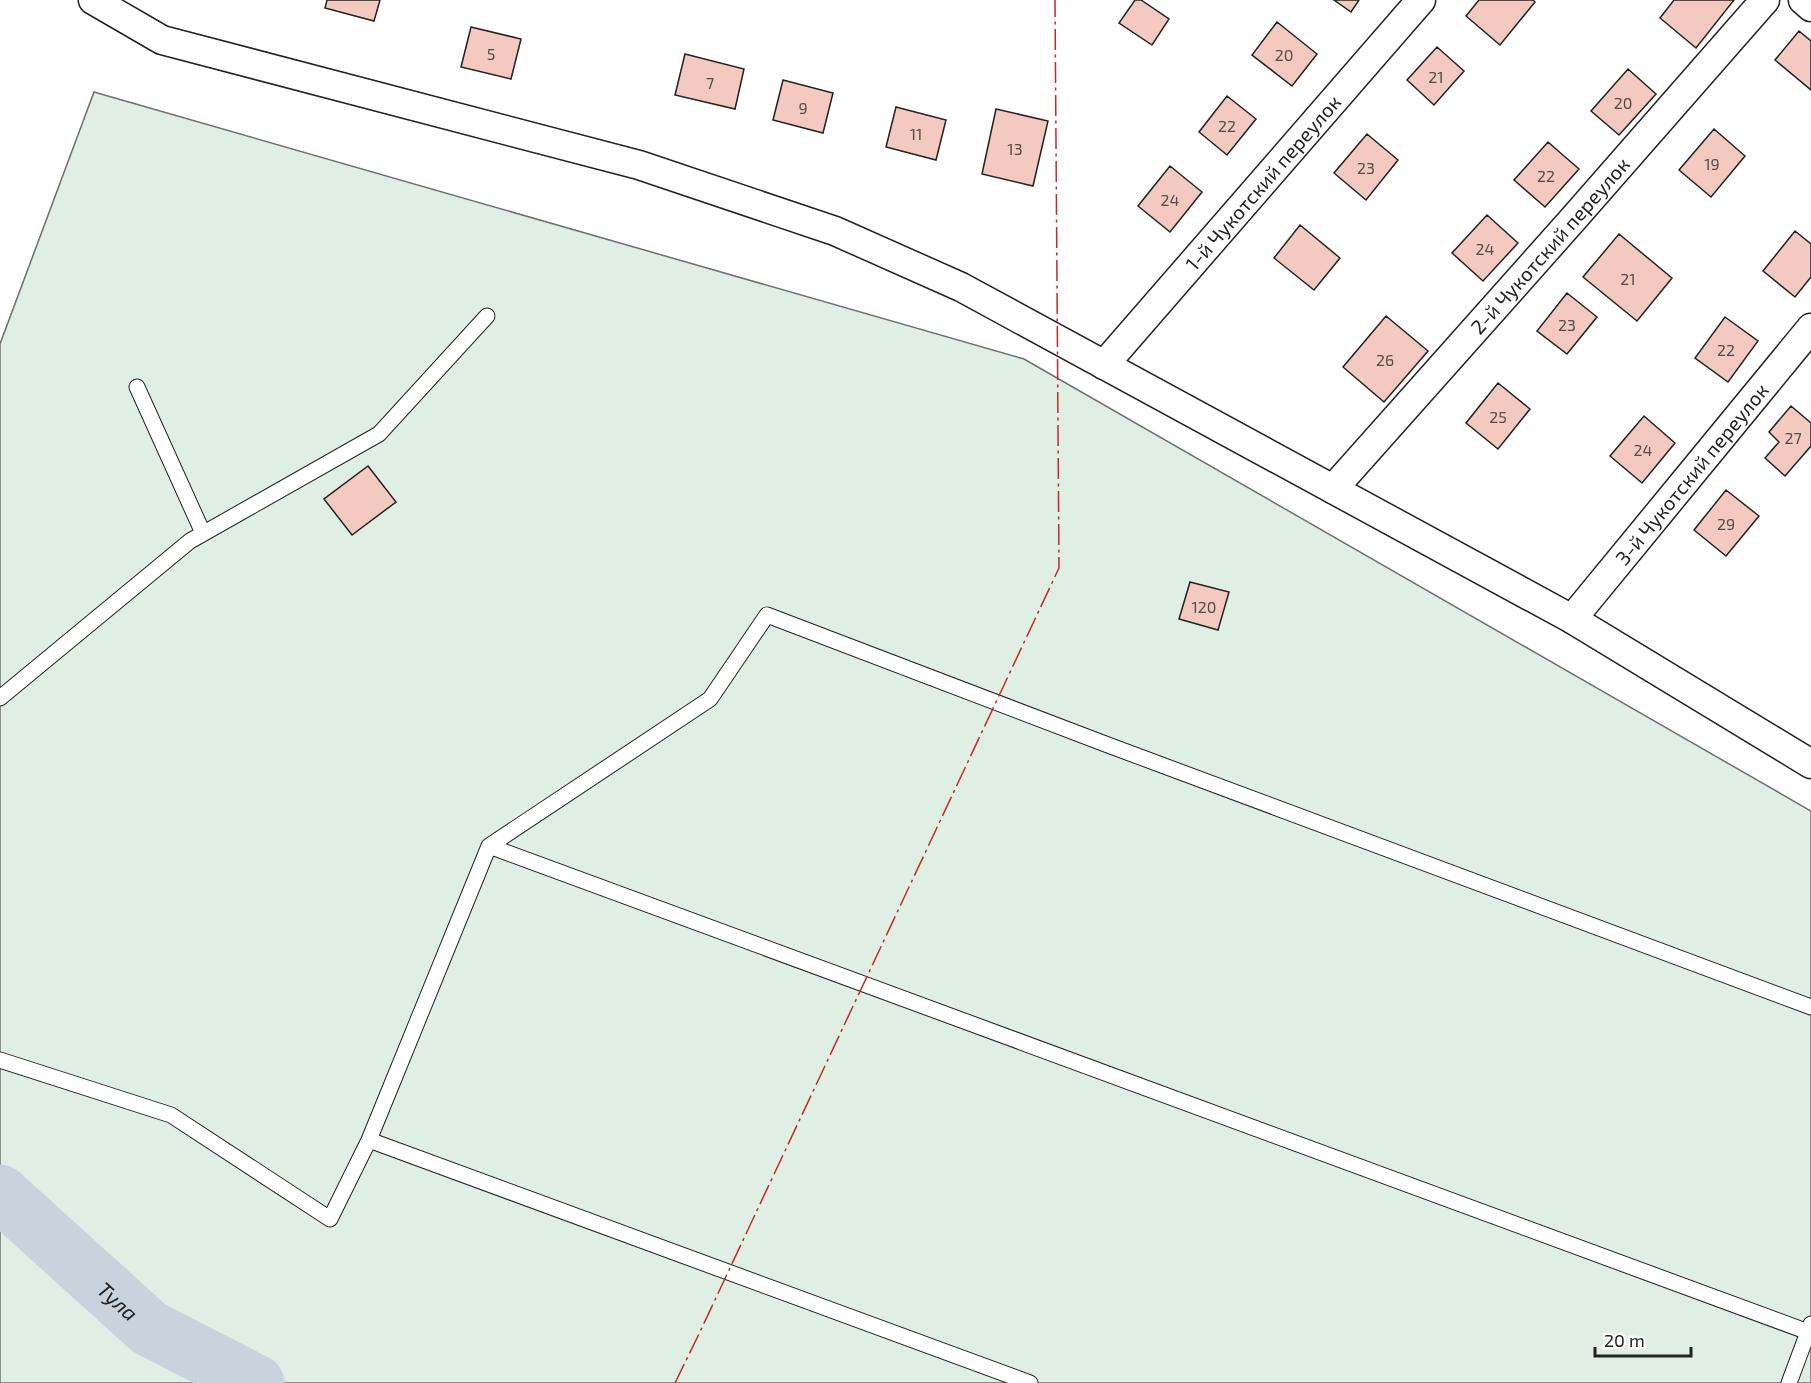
<svg xmlns="http://www.w3.org/2000/svg" width="1811" height="1383" font-family="'Exo 2',sans-serif">
<style>
.green{fill:#e0efe3;stroke:#6f6f6f;stroke-width:1.5}
.lines{fill:none;stroke-linecap:round;stroke-linejoin:round}
.river{stroke:#c7d3dd;stroke-width:57}
.building{fill:#f3c9c0;stroke:#222;stroke-width:1.5}
.service-casing{stroke:#222;stroke-width:17}
.minor-casing{stroke:#222;stroke-width:31}
.service{stroke:#fff;stroke-width:15}
.minor{stroke:#fff;stroke-width:28}
.power{stroke:#c62828;stroke-width:1.5;stroke-dasharray:21 4.5 3 4.5;stroke-linecap:butt}
.labels{text-anchor:middle;dominant-baseline:central;stroke-width:4.5;stroke-linejoin:round;paint-order:stroke}
.number-label{font-size:16px;fill:#564c4a}
.street-label{font-size:20px;fill:#222;stroke:#fff}
.water-label{font-size:21px;font-style:italic;fill:#222;stroke:#fff}
</style>
<rect width="100%" height="100%" fill="#fff"/>
<!-- green -->
<path class="green" d="M 94,92 L 1024,359 L 1811,811 L 1811,1383 L 0,1383 L 0,344 Z"/>
<g class="lines">
<!-- river -->
<path class="river" id="s1" d="M 0,1193 L 149,1328 L 256,1383"/>
</g>
<!-- building -->
<path class="building" d="M 327,0 L 380,0 L 374,21 L 325,8 Z
M 1135,0 L 1141,0 L 1169,19 L 1152,45 L 1119,23 Z
M 1334,0 L 1359,0 L 1351,12 Z
M 1479,0 L 1533,0 L 1535,2 L 1500,45 L 1466,16 Z
M 1674,0 L 1734,0 L 1696,48 L 1660,18 Z
M 1277,22 L 1317,54 L 1292,86 L 1252,55 Z
M 471,27 L 521,39 L 511,79 L 461,67 Z
M 1799,31 L 1811,41 L 1811,90 L 1775,60 Z
M 1437,47 L 1464,71 L 1434,105 L 1407,80 Z
M 685,54 L 744,69 L 735,109 L 675,95 Z
M 1628,69 L 1656,94 L 1619,135 L 1591,111 Z
M 783,80 L 833,93 L 823,133 L 773,120 Z
M 1227,96 L 1256,119 L 1227,155 L 1199,132 Z
M 896,107 L 946,120 L 936,160 L 886,147 Z
M 996,109 L 1048,121 L 1033,186 L 982,174 Z
M 1714,129 L 1745,156 L 1711,197 L 1679,170 Z
M 1367,134 L 1398,160 L 1366,200 L 1334,173 Z
M 1548,142 L 1579,169 L 1545,207 L 1514,180 Z
M 1170,166 L 1202,192 L 1170,232 L 1138,206 Z
M 1487,215 L 1518,243 L 1483,281 L 1452,253 Z
M 1300,225 L 1340,258 L 1314,290 L 1274,258 Z
M 1795,231 L 1811,244 L 1811,277 L 1795,297 L 1763,271 Z
M 1619,234 L 1672,278 L 1637,321 L 1583,277 Z
M 1567,293 L 1597,317 L 1567,354 L 1537,331 Z
M 1386,316 L 1428,351 L 1384,402 L 1343,367 Z
M 1725,317 L 1758,341 L 1728,382 L 1695,358 Z
M 1498,383 L 1530,409 L 1498,449 L 1466,423 Z
M 1791,406 L 1811,423 L 1811,446 L 1785,476 L 1765,458 L 1779,442 L 1769,432 Z
M 1644,416 L 1675,443 L 1642,483 L 1610,456 Z
M 368,466 L 396,502 L 352,535 L 324,499 Z
M 1726,490 L 1759,516 L 1726,556 L 1694,530 Z
M 1190,582 L 1229,592 L 1218,630 L 1179,619 Z"/>
<g class="lines">
<defs>
<path id="service" d="M 137,387 L 203,533
M 0,698 L 190,541 L 379,434 L 487,316
M 489,846 L 1811,1333
M 0,1060 L 171,1115 L 330,1219 L 369,1140 L 489,846 L 710,699 L 767,615 L 1108,745 L 1811,1007
M 369,1140 L 1030,1383
M 1789,1383 L 1811,1324"/>
<g id="minor">
<path d="M 93,0 L 162,40 L 639,165 L 835,231 L 961,287 L 1572,619 L 1811,764"/>
<path d="M 1803,0 L 1811,7"/>
<path id="s2" d="M 1104,365 L 1421,0"/>
<path id="s3" d="M 1333,489 L 1575,217 L 1765,0"/>
<path id="s4" d="M 1572,619 L 1811,328"/>
</g>
</defs>
<!-- service casing -->
<use href="#service" class="service-casing"/>
<!-- minor casing -->
<use href="#minor" class="minor-casing"/>
<!-- service -->
<use href="#service" class="service"/>
<!-- minor -->
<use href="#minor" class="minor"/>
<!-- power -->
<path class="power" d="M 675,1383 L 698,1336 L 1059,568 L 1055,0"/>
</g>
<g class="labels">
<!-- number labels -->
<g class="number-label">
<text x="491" y="53">5</text>
<text x="1284" y="54">20</text>
<text x="1436" y="76">21</text>
<text x="710" y="82">7</text>
<text x="1623" y="102">20</text>
<text x="803" y="107">9</text>
<text x="1227" y="125">22</text>
<text x="916" y="133">11</text>
<text x="1015" y="148">13</text>
<text x="1712" y="163">19</text>
<text x="1366" y="167">23</text>
<text x="1546" y="175">22</text>
<text x="1170" y="199">24</text>
<text x="1485" y="248">24</text>
<text x="1628" y="278">21</text>
<text x="1567" y="324">23</text>
<text x="1726" y="349">22</text>
<text x="1385" y="359">26</text>
<text x="1498" y="416">25</text>
<text x="1793" y="437">27</text>
<text x="1643" y="449">24</text>
<text x="1726" y="523">29</text>
<text x="1204" y="606">120</text>
</g>
<!-- street labels -->
<g class="street-label">
<text stroke="none"><textPath href="#s2" startOffset="242">1-й Чукотский переулок</textPath></text>
<text stroke="none"><textPath href="#s3" startOffset="326">2-й Чукотский переулок</textPath></text>
<text stroke="none"><textPath href="#s4" startOffset="188">3-й Чукотский переулок</textPath></text>
</g>
<!-- water labels -->
<g class="water-label">
<text stroke="none"><textPath href="#s1" startOffset="160">Тула</textPath></text>
</g>
</g>
<!-- scale -->
<path d="M1595 1347v9h96v-9" fill="none" stroke="#222222" stroke-width="3"/>
<text x="1604" y="1347" font-size="18" fill="#222222" stroke="#ffffff" stroke-width="4.5" paint-order="stroke">20 m</text>
</svg>
